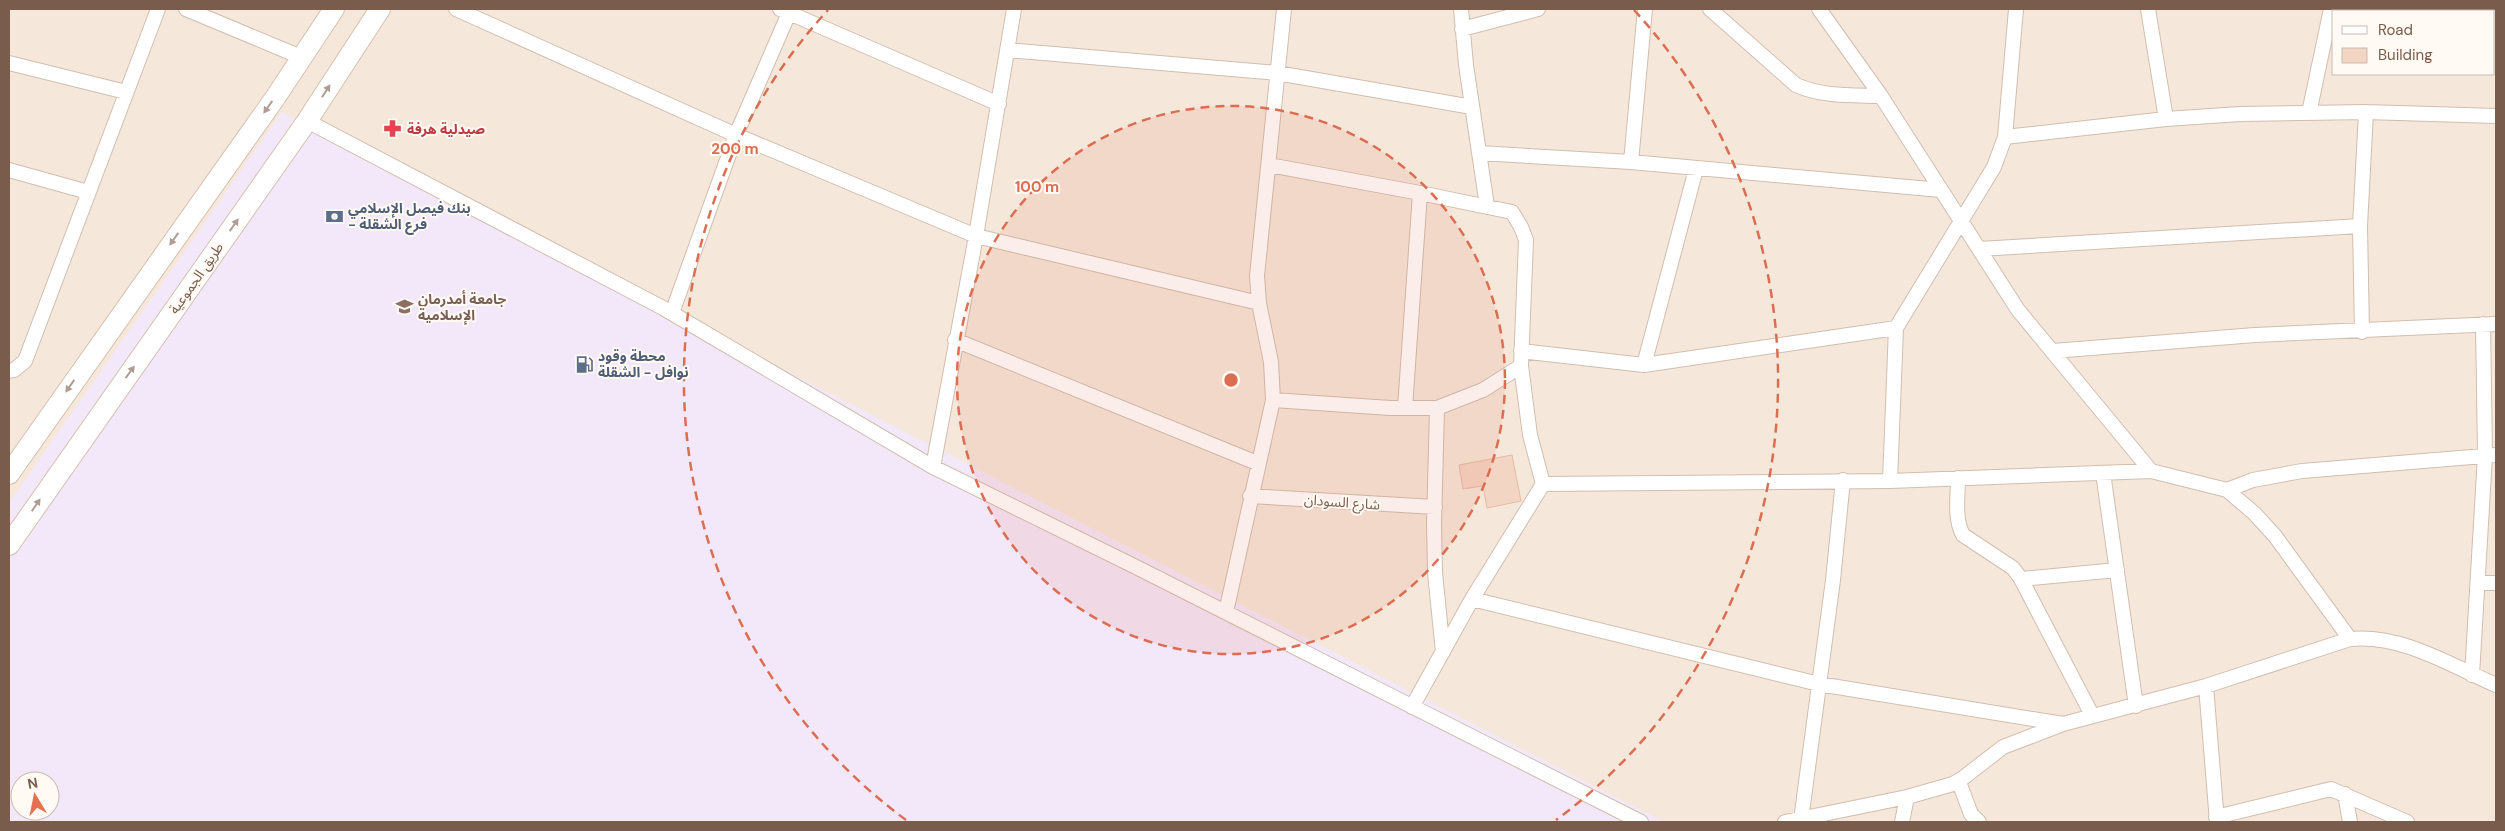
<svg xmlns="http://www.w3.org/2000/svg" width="2505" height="831" font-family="'DM Sans','Noto Sans Arabic',sans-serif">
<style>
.residential{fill:#f5e8da;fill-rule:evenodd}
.education{fill:#f3e8fa;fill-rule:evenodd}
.building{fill:#f3d5c3;stroke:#e6bba3}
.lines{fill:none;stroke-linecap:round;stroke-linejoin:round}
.minor-casing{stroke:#d1beb0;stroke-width:16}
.secondary-casing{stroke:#d6c0b0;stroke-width:22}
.minor{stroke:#fff;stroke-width:14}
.secondary{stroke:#fff;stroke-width:20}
.oneway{fill:#af9d94}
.ring{fill:none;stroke:#dc6d51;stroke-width:2.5;stroke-dasharray:9 6}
.labels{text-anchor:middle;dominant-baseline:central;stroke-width:4;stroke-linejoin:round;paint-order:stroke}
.health-label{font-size:14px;font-weight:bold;fill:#be3a42;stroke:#fffaf3;text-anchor:start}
.service-label{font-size:14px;font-weight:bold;fill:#4e5e75;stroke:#fffaf3;text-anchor:start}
.street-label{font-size:14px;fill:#7a5c4d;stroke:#fffaf3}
.education-label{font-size:14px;font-weight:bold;fill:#785e54;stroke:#fffaf3;text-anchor:start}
.centre{fill:#dc6d51;stroke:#fffaf3;stroke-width:2.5}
.ring-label{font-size:15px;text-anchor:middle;font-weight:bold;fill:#dc6d51;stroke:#fffaf3;stroke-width:4;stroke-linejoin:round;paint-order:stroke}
</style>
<rect width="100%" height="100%" fill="#fdf6ec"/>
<!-- residential -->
<path class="residential" d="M 9,9 L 2496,9 L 2496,822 L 1565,822 L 9,667 ZM 2334,11 L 2494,11 L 2494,74 L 2334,74 Z"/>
<!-- education -->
<path class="education" d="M 282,112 L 1664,822 L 9,822 L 9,503 ZM 20,781 L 50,781 L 50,811 L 20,811 Z"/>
<!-- building -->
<path class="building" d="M 1512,455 L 1521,501 L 1487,508 L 1483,486 L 1463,489 L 1459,465 Z"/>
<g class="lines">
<defs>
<path id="minor" d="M 186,9 L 301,57
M 456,9 L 736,135 L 976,236 L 1259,303
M 780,9 L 999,104
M 1461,9 L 1466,65 L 1487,206
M 1710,9 L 1796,85 C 1823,97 1851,95 1881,96
M 1819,9 L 1881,96 L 2018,310 L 2151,471
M 2148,9 L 2166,119
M 1462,29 L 1538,9
M 1007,50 L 1277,73 L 1472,107
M 9,63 L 126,92
M 2309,113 L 2331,9
M 307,121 L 663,308 L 933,467 L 1134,566 L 1641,822
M 2005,137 L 2166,119 L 2240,114 L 2366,112 L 2496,116
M 1479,153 L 1631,162 L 1941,190
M 1631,162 L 1645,9
M 1269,165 L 1420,193 L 1512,212 L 1521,227 L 1526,240 L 1521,366 L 1530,435 L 1543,484
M 9,170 L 88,192
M 1979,249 L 2360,226
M 672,313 L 736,135 L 789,13
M 2362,332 L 2360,226 L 2366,112
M 955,340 L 1257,463
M 1521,351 L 1644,365 L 1896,328
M 2053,351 L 2255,335 L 2496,324
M 1644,365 L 1696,169
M 9,371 L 14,370 L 25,361 L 158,9
M 1273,400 L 1390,408 L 1437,408 L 1483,390 L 1521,366
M 1405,408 L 1420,193
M 1437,408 L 1434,524 L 1435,573 L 1443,652
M 933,467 L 976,236 L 1014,9
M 2103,473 L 2136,706
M 1958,478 C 1958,497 1954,518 1963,535 L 2013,568 L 2021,579 L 2092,715
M 1890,481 L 1896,328 L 1994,167 L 2005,137 L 2016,9
M 2227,490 L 2253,480 L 2302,471 L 2496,455
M 1250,496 L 1435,507
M 2021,579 L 2117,570
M 2479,583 L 2496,583
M 1472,599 L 1543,484 L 1890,481 L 2151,471 L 2227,490 L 2254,513 L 2275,536 L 2350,639 C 2402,634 2450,665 2496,685
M 1226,612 L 1273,400 L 1271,362 L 1259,303 L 1257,276 L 1284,9
M 2472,675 L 2485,456 L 2483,324
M 2206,686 L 2217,822
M 1412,707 L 1472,599 L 1819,684 L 2063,724
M 1959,782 L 1971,814 L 1979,822
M 2345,794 L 2350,822
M 2216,817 L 2331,789 L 2407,822
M 1801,820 L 1833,580 L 1843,480
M 1785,822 L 1907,797 L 1953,784 L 1963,778 L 2003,747 L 2063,724 L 2206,686 L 2350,639
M 1902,822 L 1907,797"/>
<path id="secondary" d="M 9,474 L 275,98 L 334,9
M 9,545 L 307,121 L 380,9"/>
</defs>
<!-- minor casing -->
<use href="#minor" class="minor-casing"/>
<!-- secondary casing -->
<use href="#secondary" class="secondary-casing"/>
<!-- minor -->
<use href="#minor" class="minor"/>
<!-- secondary -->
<use href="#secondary" class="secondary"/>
</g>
<!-- one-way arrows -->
<defs><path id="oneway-solid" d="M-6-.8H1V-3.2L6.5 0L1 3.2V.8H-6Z" transform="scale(1.25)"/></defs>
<g class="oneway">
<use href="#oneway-solid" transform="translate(326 91) rotate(-57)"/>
<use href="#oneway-solid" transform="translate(268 107) rotate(125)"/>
<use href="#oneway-solid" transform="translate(234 225) rotate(-55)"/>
<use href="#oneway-solid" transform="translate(174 239) rotate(125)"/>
<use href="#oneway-solid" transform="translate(130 372) rotate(-54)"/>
<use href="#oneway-solid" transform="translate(70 386) rotate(125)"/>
<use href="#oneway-solid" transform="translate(36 505) rotate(-56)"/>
</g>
<!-- distance rings -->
<circle cx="1231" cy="380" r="274" fill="#dc6d51" fill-opacity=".12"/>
<g class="ring">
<circle cx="1231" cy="380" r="274"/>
<path d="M906 820A547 547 0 0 1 828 10M1634 10A547 547 0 0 1 1556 820"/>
</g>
<!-- icons -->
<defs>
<symbol id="pharmacy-bare" viewBox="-9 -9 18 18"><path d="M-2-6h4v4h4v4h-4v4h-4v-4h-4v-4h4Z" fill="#e0444e" stroke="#fffaf3" stroke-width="2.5" paint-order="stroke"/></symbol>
<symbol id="bank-bare" viewBox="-9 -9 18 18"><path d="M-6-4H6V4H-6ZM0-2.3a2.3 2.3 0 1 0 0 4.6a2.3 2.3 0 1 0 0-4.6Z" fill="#5c6f8a" stroke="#fffaf3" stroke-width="2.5" paint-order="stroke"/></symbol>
<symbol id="university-bare" viewBox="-9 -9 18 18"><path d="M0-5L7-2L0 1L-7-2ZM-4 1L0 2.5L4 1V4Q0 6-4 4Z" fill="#8d6e63" stroke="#fffaf3" stroke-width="2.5" paint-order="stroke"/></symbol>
<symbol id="fuel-bare" viewBox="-9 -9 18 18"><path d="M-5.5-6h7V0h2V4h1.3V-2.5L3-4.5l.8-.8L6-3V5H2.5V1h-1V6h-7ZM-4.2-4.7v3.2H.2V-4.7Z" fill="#5c6f8a" stroke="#fffaf3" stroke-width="2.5" paint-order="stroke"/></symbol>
</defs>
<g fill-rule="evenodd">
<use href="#pharmacy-bare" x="380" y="116" width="25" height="25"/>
<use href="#bank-bare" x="322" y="204" width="25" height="25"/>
<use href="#university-bare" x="392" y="294" width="25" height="25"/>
<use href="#fuel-bare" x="572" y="352" width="25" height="25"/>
</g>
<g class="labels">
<!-- health labels -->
<g class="health-label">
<text x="407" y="129">صيدلية هرفة</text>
</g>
<!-- service labels -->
<g class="service-label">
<text x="348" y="208">بنك فيصل الإسلامي<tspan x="348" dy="16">- فرع الشقلة</tspan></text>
<text x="598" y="356">محطة وقود<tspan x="598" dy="16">نوافل - الشقلة</tspan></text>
</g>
<!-- street labels -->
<g class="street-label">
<text transform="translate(196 278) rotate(-55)">طريق الجموعية</text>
<text transform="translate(1342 502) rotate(4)">شارع السودان</text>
</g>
<!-- education labels -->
<g class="education-label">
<text x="418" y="299">جامعة أمدرمان<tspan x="418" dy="16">الإسلامية</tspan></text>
</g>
</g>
<circle cx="1231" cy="380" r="8" class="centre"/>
<g class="ring-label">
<text x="735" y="154">200 m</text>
<text x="1037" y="192">100 m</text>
</g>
<!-- border -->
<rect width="2505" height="831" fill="none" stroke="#7a5c4d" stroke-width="20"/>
<!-- legend -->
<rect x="2332" y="10" width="162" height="65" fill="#fffaf3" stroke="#cabbb1"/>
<rect x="2342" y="26" width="25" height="8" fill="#ffffff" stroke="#cabbb1"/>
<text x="2378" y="35" font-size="15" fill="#7a5c4d">Road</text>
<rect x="2342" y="48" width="25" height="15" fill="#f3d5c3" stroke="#cabbb1"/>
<text x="2378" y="60" font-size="15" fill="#7a5c4d">Building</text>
<!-- north arrow -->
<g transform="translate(35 796) rotate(350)"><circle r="24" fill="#fffaf3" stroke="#cabbb1"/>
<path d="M0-4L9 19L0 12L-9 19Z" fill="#e76f51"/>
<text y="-8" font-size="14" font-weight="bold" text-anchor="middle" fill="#7a5c4d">N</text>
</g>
</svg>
